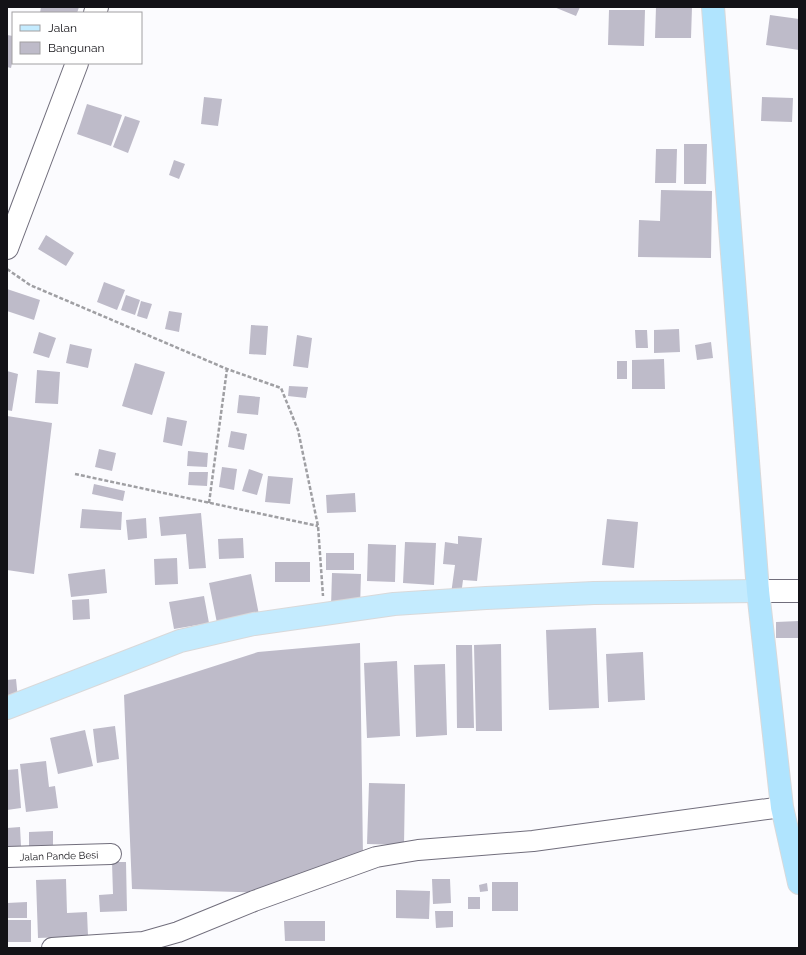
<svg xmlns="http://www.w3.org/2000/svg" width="806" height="955" font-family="Raleway,sans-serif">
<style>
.building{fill:#bebbc9}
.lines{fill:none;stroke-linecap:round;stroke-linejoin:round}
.minor-casing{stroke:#716e7c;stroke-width:22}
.tertiary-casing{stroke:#716e7c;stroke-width:24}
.primary-casing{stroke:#d9d9da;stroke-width:24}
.trunk-casing{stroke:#d9d9da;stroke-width:24}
.path{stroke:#9f9fa3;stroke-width:2.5;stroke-dasharray:4 2;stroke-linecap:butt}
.minor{stroke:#fff;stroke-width:20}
.tertiary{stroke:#fff;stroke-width:22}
.primary{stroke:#c4ebfe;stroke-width:22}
.trunk{stroke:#b0e4fe;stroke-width:22}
.labels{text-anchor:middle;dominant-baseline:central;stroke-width:3;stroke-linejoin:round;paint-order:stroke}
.street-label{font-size:10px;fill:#131217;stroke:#fff}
</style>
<rect width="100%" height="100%" fill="#fbfbfe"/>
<!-- building -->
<path class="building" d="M 41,7 L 79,7 L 77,13 L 40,13 Z
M 554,7 L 580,7 L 576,16 Z
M 656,7 L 692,7 L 691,38 L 655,38 Z
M 609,10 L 645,10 L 644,46 L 608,45 Z
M 770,15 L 799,19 L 799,50 L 766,45 Z
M 7,35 L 13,36 L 13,59 L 11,68 L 7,67 Z
M 204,97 L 222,99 L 218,126 L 201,124 Z
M 762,97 L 793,98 L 792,122 L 761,121 Z
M 87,104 L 122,115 L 111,146 L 77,134 Z
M 125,116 L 140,121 L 128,153 L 113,147 Z
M 684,144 L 707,144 L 706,184 L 684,184 Z
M 656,149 L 677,149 L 676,183 L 655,183 Z
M 174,160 L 185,164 L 179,179 L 169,175 Z
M 661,190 L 712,191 L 711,258 L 638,257 L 639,220 L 660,221 Z
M 46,235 L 74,253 L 66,266 L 38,249 Z
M 104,282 L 125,290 L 117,310 L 97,302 Z
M 7,289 L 40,300 L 34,320 L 7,311 Z
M 126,295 L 140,300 L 135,315 L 121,310 Z
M 141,301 L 152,304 L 147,319 L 137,316 Z
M 169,311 L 182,313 L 179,332 L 165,329 Z
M 251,325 L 268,326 L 266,355 L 249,354 Z
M 679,329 L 680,352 L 654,353 L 654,330 Z
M 635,330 L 647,330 L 648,348 L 636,348 Z
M 39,332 L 56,338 L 49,358 L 33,353 Z
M 297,335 L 312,338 L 308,368 L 293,366 Z
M 711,342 L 713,358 L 697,360 L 695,345 Z
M 70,344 L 92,349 L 88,368 L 66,363 Z
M 664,359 L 665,389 L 632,389 L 632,360 Z
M 617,361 L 627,361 L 627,379 L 617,379 Z
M 135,363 L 165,372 L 152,415 L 122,406 Z
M 37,370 L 60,372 L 58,404 L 35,403 Z
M 7,371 L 18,374 L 12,411 L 7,410 Z
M 289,386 L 308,387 L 306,398 L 288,396 Z
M 239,395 L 260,397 L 258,415 L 237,413 Z
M 7,416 L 52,423 L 34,574 L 7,570 Z
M 167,417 L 187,421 L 182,446 L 163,442 Z
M 231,431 L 247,434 L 244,450 L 228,447 Z
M 99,449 L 116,453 L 112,471 L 95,467 Z
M 188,451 L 208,453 L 207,467 L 187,466 Z
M 222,467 L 237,469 L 234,490 L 219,487 Z
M 249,469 L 263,474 L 257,495 L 242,491 Z
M 189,472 L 208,472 L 207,486 L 188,485 Z
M 268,476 L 293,478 L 290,504 L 265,502 Z
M 94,484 L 125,491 L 123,501 L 92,494 Z
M 355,493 L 356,512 L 327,513 L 326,495 Z
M 82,509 L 122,512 L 121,530 L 80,528 Z
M 201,513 L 206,568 L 189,569 L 186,534 L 161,536 L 159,517 Z
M 146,518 L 147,538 L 128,540 L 126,520 Z
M 607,519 L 638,522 L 634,568 L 602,565 Z
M 458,536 L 482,538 L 477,581 L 463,580 L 461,595 L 451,594 L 455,565 L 443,564 L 445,542 L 458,544 Z
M 243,538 L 244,558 L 219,559 L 218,539 Z
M 405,542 L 436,543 L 434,585 L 403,583 Z
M 368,544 L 396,545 L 395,582 L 367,581 Z
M 326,553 L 354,553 L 354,570 L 326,570 Z
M 177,558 L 178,584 L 155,585 L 154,559 Z
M 275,562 L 310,562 L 310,582 L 275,582 Z
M 105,569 L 107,593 L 71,597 L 68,574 Z
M 332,573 L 361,574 L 360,608 L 331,607 Z
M 251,574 L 260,620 L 218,628 L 209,583 Z
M 204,596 L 209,623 L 174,629 L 169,602 Z
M 89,599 L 90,619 L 73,620 L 72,600 Z
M 799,621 L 799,638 L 776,638 L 776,622 Z
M 596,628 L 599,708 L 549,710 L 546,630 Z
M 360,643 L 363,857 L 277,893 L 132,889 L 124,695 L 258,652 Z
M 501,644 L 502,731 L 476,731 L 474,645 Z
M 456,645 L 472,645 L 474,728 L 457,728 Z
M 643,652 L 645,700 L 608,702 L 606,654 Z
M 397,661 L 400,736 L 367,738 L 364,663 Z
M 445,664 L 447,735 L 416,737 L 414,665 Z
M 16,679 L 18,699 L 7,700 L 7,680 Z
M 115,726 L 119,759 L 97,763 L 93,729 Z
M 85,730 L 93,766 L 58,774 L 50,738 Z
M 46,761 L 49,787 L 55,786 L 58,808 L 26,812 L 20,764 Z
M 18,769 L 21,808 L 7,810 L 7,770 Z
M 369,783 L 405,784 L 404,845 L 367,844 Z
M 20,827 L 21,846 L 7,846 L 7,828 Z
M 53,831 L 53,847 L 29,848 L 29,832 Z
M 112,862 L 126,862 L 127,911 L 100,912 L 99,895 L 113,894 Z
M 66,879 L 67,913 L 87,912 L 88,936 L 38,938 L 36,880 Z
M 432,879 L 450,879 L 451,903 L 433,904 Z
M 492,882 L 518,882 L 518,911 L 492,911 Z
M 487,883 L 488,891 L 480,892 L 479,885 Z
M 396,890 L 430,891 L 429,919 L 396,918 Z
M 468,897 L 480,897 L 480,909 L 468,909 Z
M 27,902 L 27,918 L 7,918 L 7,903 Z
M 435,911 L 453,911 L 453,927 L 436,928 Z
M 7,920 L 31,920 L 31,942 L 7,942 Z
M 284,921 L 325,921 L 325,941 L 285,941 Z"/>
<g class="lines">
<defs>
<g id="minor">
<path id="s1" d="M 7,857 L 111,854"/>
<path d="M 52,948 L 143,942 L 178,932 L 254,901 L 376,857 L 418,850 L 533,841 L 782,807"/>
</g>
<path id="tertiary" d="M 95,13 L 97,7
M 7,248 L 77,63
M 758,591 L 799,591"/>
<path id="primary" d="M 7,708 L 180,641 L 254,624 L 394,604 L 486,598 L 594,593 L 758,591"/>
<path id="trunk" d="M 713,7 L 758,591 L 782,807 L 799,883"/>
</defs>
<!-- minor casing -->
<use href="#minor" class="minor-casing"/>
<!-- tertiary casing -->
<use href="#tertiary" class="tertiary-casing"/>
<!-- primary casing -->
<use href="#primary" class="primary-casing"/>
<!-- trunk casing -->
<use href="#trunk" class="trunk-casing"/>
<!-- path -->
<path class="path" d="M 7,269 L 30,285 L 227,369 L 281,388 L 298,430 L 318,526 L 323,596
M 75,474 L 318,526
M 209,503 L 227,369"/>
<!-- minor -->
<use href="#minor" class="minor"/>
<!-- tertiary -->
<use href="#tertiary" class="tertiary"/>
<!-- primary -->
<use href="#primary" class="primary"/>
<!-- trunk -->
<use href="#trunk" class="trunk"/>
</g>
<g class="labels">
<!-- street labels -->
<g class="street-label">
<text stroke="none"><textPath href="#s1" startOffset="52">Jalan Pande Besi</textPath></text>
</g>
</g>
<!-- border -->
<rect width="806" height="955" fill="none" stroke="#131217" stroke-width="16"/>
<!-- legend -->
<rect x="12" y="12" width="130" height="52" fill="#ffffff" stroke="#a1a0a2"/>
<rect x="20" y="25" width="20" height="6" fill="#c4ebfe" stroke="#a1a0a2"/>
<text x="48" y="32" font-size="12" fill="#131217">Jalan</text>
<rect x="20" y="42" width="20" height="12" fill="#bebbc9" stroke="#a1a0a2"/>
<text x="48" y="52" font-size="12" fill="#131217">Bangunan</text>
</svg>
